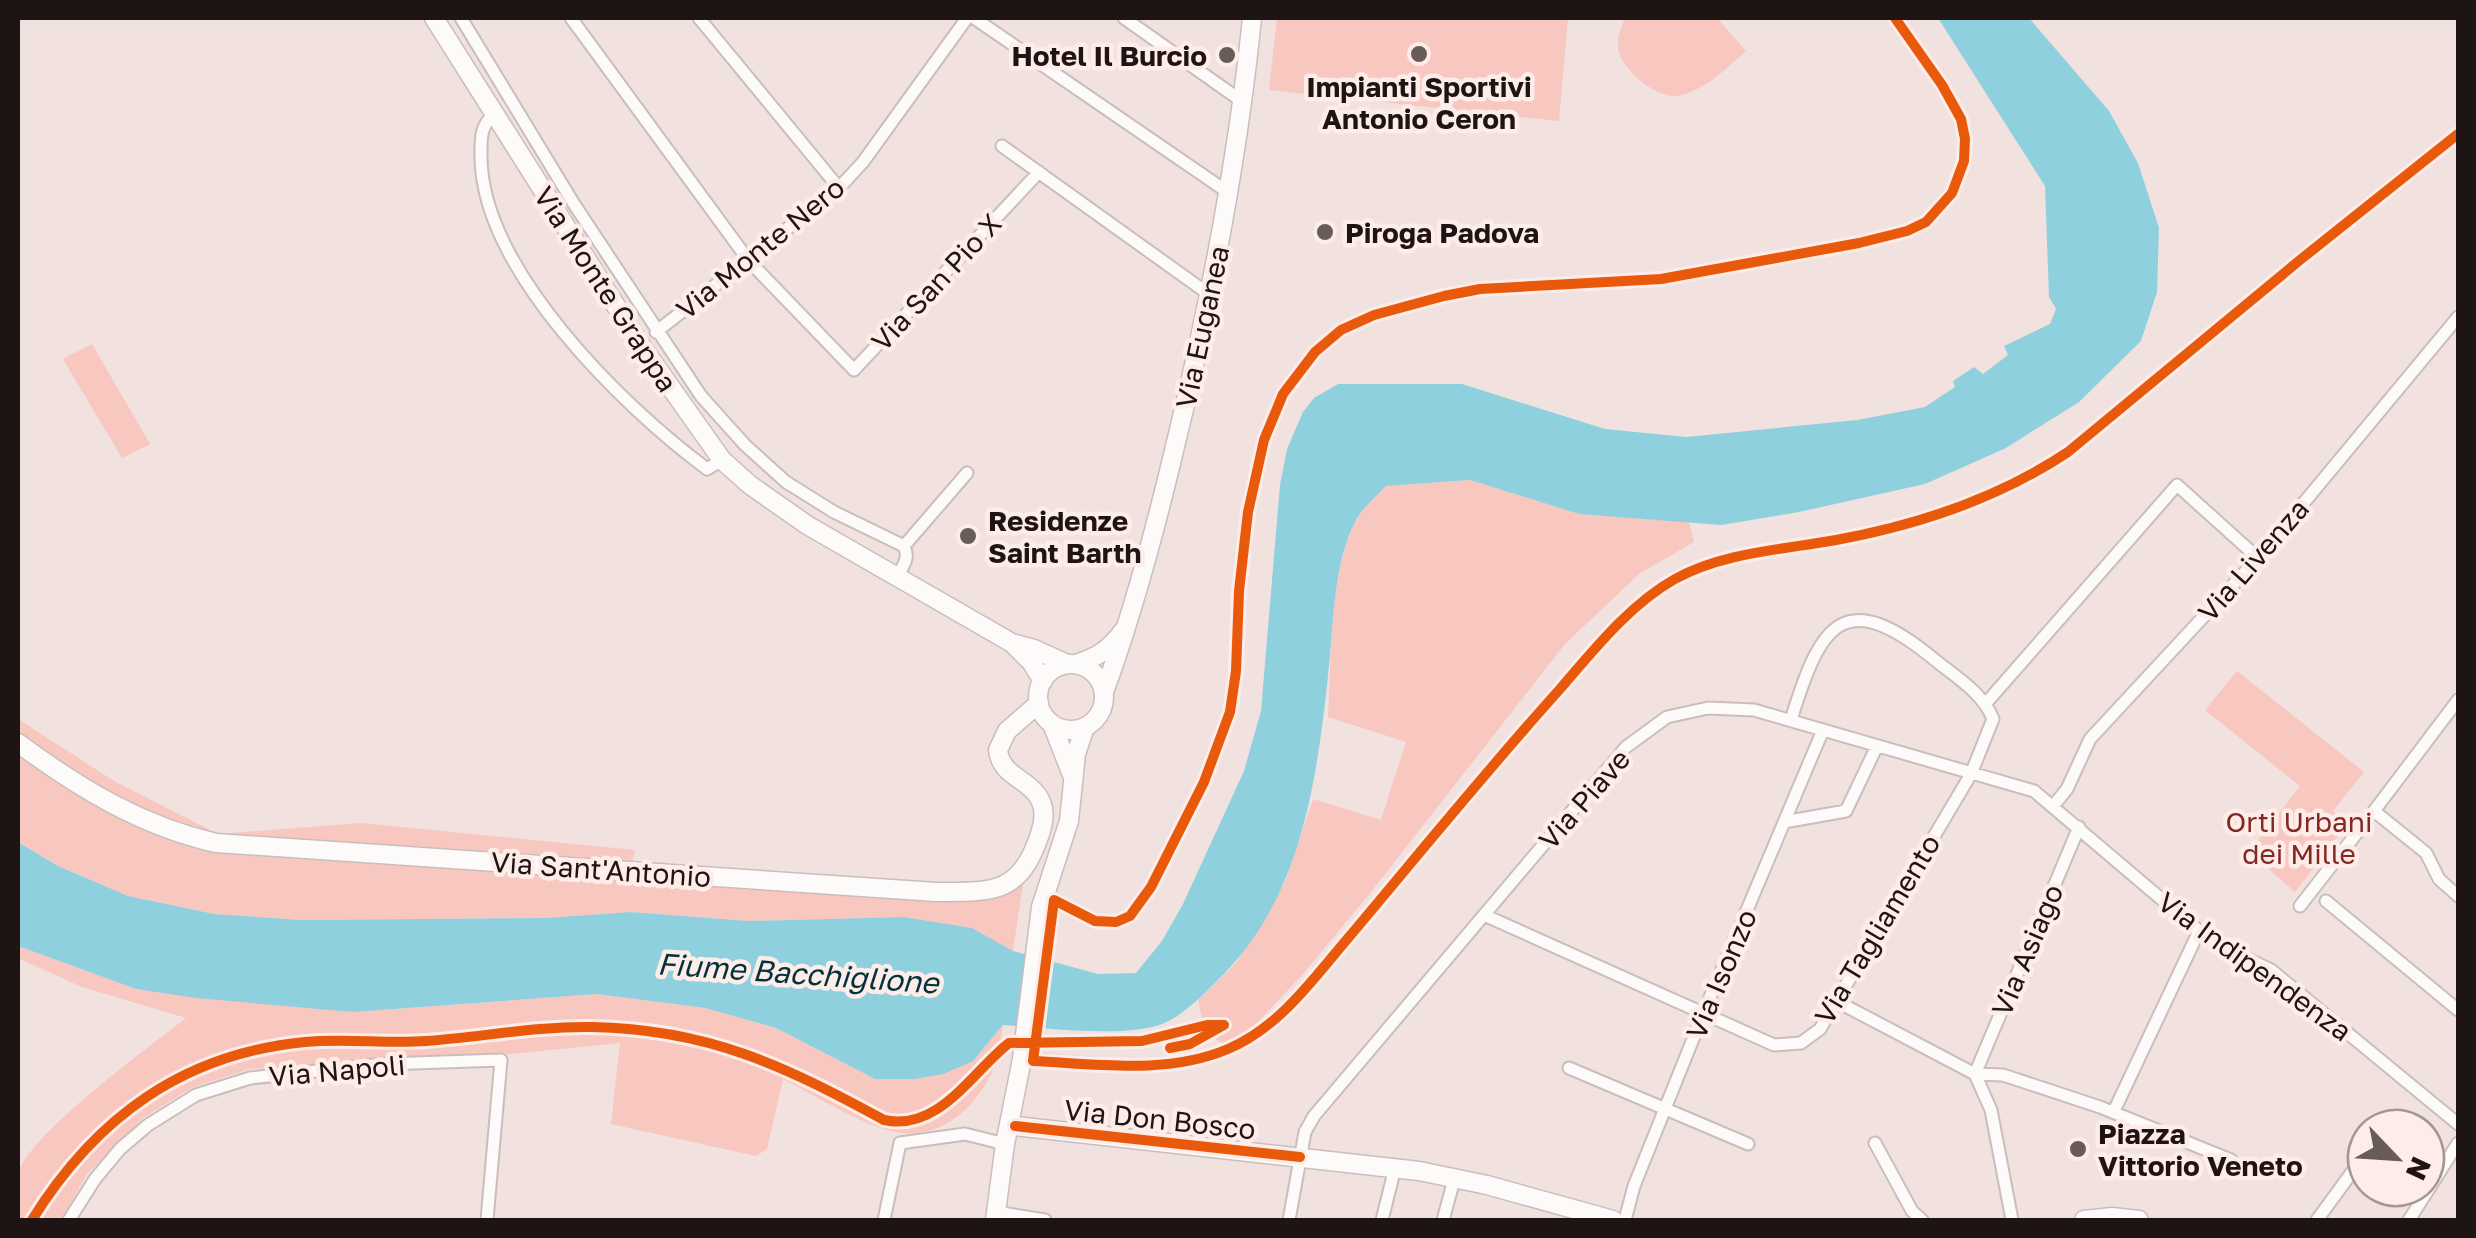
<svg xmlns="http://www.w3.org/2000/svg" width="2476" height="1238" font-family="'Golos Text',sans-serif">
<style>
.green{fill:#f8c7c0}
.water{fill:#8fd0df}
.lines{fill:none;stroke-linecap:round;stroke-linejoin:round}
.street-casing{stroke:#cabebc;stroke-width:15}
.secondary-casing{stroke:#cabebc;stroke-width:21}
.street{stroke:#fdfafa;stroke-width:11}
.secondary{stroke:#fdfafa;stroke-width:18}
.cycleway-casing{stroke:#feece9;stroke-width:16}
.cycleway{stroke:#e8590c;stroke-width:10}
.poi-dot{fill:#685c5a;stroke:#feece9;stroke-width:4}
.labels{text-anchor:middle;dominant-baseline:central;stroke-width:9;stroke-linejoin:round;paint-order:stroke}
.poi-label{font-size:28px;font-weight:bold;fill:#1e1413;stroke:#feece9;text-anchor:start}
.street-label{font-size:28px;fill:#1e1413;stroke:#feece9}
.park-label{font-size:28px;fill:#842822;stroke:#feece9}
.water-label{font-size:30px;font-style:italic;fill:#02333d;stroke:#feece9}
</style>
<rect width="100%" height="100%" fill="#f1e1df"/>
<!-- green -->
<path class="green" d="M 1277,18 L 1568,18 L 1559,121 L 1269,90 Z
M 1625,18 L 1717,18 L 1746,51 C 1727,68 1707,88 1682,95 C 1659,102 1621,70 1618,48 C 1617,37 1621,27 1625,18 Z
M 92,344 L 150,444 L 122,458 L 63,359 Z
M 1470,480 L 1579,514 L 1689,522 L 1694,542 L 1639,574 L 1565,644 L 1371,892 L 1303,974 L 1258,1022 L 1240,1037 L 1223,1044 L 1205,1032 L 1198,1000 L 1236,963 L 1285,882 L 1313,799 L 1381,820 L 1406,742 L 1328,717 C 1332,655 1328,580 1355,522 C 1361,509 1376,497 1386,486 Z
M 2237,671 L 2364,772 L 2333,811 L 2348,823 L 2295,892 L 2249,852 L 2300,786 L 2205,710 Z
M 18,719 L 114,781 L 218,834 L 361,823 L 635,850 L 630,870 L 831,885 L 963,902 L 999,897 L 1023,884 L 1013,951 L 971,928 L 904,917 L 749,921 L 630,912 L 546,918 L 302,920 L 214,914 L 128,896 L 58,866 L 18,842 Z
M 18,946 L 136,989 L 353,1012 L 597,994 L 705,1008 L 776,1028 L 875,1079 L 973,1061 L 1003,1025 C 1001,1038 1000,1052 996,1063 C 980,1104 943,1141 896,1132 C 861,1125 816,1096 783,1079 L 767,1149 L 756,1156 L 611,1124 L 620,1043 L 500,1055 L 250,1069 L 193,1087 L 143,1118 L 87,1174 L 61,1220 L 18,1220 C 18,1207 14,1187 18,1174 C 28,1135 150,1046 186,1018 L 82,987 L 18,958 Z"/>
<!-- water -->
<path class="water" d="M 1938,18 L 2029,18 L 2109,111 L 2138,163 L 2159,228 L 2157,292 L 2141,341 L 2079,402 L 2006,448 L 1925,484 L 1799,512 L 1721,525 L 1579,514 L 1470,480 L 1386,486 C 1376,497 1362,508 1356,520 C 1332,566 1334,626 1328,676 C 1316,787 1300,902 1216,982 C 1201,997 1182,1016 1162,1024 C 1123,1038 1045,1028 1003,1025 L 973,1061 L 943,1074 L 915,1079 L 875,1079 L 776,1028 L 705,1008 L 597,994 L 353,1012 L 196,998 L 136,989 L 18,946 L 18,842 L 58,866 L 128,896 L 214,914 L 302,920 L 546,918 L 630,912 L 749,921 L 904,917 L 972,928 L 1013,951 L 1098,974 L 1136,973 L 1162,941 L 1183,904 L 1244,771 L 1261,711 L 1280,485 L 1287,449 L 1303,412 L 1314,398 L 1338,384 L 1462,384 L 1605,429 L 1686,437 L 1857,420 L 1925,407 L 1955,387 L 1953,381 L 1974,367 L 1983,374 L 2008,355 L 2004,346 L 2050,324 L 2056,309 L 2049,297 L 2045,186 Z"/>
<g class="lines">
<defs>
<path id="street" d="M 461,18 L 574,204 L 701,396 L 745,445 L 786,482 L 834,512 L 904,546 C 910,558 903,566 897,577
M 571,18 L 749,261 L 854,370 L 1039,172
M 699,18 L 839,188
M 974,18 L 1229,193
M 1124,18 L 1243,102
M 494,115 C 480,125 481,140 481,156 C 481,268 622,406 707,469 L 722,460
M 1002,146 L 1210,295
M 656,332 L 839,188 L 863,162 L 967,18
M 904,546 L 967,473
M 2458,700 L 2374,811 L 2426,853 L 2439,879 L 2458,896
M 1987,702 L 2177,485 L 2258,558
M 2054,805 L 2067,789 L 2090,739 L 2258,558 L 2458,317
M 1784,822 L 1846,811 L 1877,746
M 2326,901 L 2458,1010
M 2300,906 L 2374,811
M 1484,915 L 1774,1045 L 1801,1043 L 1820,1029 L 1971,774 L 1993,719 C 1983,693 1956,677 1935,660 C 1843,584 1820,625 1791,720
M 1836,1001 L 1975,1074 L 2003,1075 L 2100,1107 L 2231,1160
M 1022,1059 L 1102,1065
M 1569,1068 L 1748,1144
M 2114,1111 L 2199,931
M 1875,1143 L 1912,1211 L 1922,1220
M 1002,1213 L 1045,1220
M 69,1220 L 95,1179 L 120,1149 L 148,1125 L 196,1095 L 250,1078 L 385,1064 L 501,1060 L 487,1220
M 884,1220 L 900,1143 L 965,1134 L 1005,1144
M 1289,1220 L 1305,1132 L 1314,1116 L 1626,747 L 1667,717 L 1708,708 L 1754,710 L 2034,791 L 2199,931 L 2227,949 L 2271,970 L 2458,1124
M 1382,1220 L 1395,1168
M 1443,1220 L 1454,1180
M 1625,1220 L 1634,1186 L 1703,1014 L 1823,730
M 2012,1220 L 1991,1110 L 1975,1074 L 2079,827
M 2317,1220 L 2366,1153
M 2409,1220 L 2458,1143"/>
<path id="secondary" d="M 434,18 L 640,344 L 722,460 L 750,485 L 807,525 L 1012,643 L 1031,662 L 1043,681
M 1012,643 L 1034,649 L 1067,664
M 1076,664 C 1098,657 1110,649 1123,631
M1038 697a33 33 0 1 1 66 0a33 33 0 1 1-66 0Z
M 1104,692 C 1132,616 1153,538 1172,459 C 1208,313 1237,167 1252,18
M 1052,724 L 1072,775
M 18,743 C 79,788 141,826 216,843 L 936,892 C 994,892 1020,894 1040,834 C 1044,821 1046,808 1038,796 C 1025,777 1001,776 998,750 L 1007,731 L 1039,703
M 1015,1126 L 1419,1171 L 1487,1185 L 1613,1220
M 995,1220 L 1005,1144 L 1022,1059 L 1041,907 L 1069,821 L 1076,754 L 1085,727
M 2084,1220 L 2112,1217 L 2139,1220"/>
</defs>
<!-- street casing -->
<use href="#street" class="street-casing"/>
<!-- secondary casing -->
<use href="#secondary" class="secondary-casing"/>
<!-- street -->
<use href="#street" class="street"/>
<!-- secondary -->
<use href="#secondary" class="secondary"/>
<defs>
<path id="cycleway" d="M 1895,18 L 1942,85 L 1961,119 L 1965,139 L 1964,161 L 1952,193 L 1926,222 L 1907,231 L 1859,243 L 1661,279 L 1480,289 L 1444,296 L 1374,315 L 1341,330 L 1315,352 L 1283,394 L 1264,440 L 1248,512 L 1239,591 L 1236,671 L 1230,712 L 1204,782 L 1151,887 L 1130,916 L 1116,922 L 1095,921 L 1054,900 L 1033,1061 C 1097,1064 1167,1075 1228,1049 C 1280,1027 1313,979 1349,937 C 1419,854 1487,770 1560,689 C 1593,651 1630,604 1675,579 C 1724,552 1782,550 1836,540 C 1918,525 1999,498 2068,452 L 2300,260 L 2458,134
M 1015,1126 L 1300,1157
M 32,1220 C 96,1117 183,1054 305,1042 C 345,1038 386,1044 426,1041 C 482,1037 537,1026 592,1027 C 708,1029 785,1066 884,1120 C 939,1132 972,1072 1009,1043 L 1142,1041 L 1207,1025 L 1224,1025 L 1190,1044 L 1170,1048"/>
</defs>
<!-- cycleway casing -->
<use href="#cycleway" class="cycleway-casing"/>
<!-- cycleway -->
<use href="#cycleway" class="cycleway"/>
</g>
<!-- markers -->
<g class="poi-dot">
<circle cx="1419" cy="54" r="10"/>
<circle cx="1227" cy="55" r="10"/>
<circle cx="1325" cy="232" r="10"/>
<circle cx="968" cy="536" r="10"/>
<circle cx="2078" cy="1149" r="10"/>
</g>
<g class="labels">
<!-- poi labels -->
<g class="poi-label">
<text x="1207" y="55" text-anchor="end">Hotel Il Burcio</text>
<text x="1419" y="86" text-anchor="middle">Impianti Sportivi<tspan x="1419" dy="32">Antonio Ceron</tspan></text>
<text x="1345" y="232">Piroga Padova</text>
<text x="988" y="520">Residenze<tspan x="988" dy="32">Saint Barth</tspan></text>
<text x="2098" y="1133">Piazza<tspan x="2098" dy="32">Vittorio Veneto</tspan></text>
</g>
<!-- street labels -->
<g class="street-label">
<text transform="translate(760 248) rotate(-39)">Via Monte Nero</text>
<text transform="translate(936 282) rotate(-47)">Via San Pio X</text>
<text transform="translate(606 289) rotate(57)">Via Monte Grappa</text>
<text transform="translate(1202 327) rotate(-78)">Via Euganea</text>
<text transform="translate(2253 560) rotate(-49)">Via Livenza</text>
<text transform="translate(1584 799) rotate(-49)">Via Piave</text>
<text transform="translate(601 869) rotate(4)">Via Sant'Antonio</text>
<text transform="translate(1877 929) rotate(-59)">Via Tagliamento</text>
<text transform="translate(2027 950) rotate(-67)">Via Asiago</text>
<text transform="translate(2255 966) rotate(36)">Via Indipendenza</text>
<text transform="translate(1721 974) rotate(-67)">Via Isonzo</text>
<text transform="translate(337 1070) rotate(-5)">Via Napoli</text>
<text transform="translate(1160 1119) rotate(6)">Via Don Bosco</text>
</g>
<!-- park labels -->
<g class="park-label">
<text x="2299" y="821">Orti Urbani<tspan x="2299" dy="32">dei Mille</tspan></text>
</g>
<!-- water labels -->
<g class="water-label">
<text transform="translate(798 973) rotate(4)">Fiume Bacchiglione</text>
</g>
</g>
<!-- border -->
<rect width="2476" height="1238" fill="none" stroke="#1e1413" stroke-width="40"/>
<!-- north arrow -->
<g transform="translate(2396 1158) rotate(115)"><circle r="48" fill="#feece9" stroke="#a49693" stroke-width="2.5"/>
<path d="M0-8L18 38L0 25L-18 38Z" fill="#685c5a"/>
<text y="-15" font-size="28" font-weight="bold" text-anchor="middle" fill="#1e1413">N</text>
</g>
</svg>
